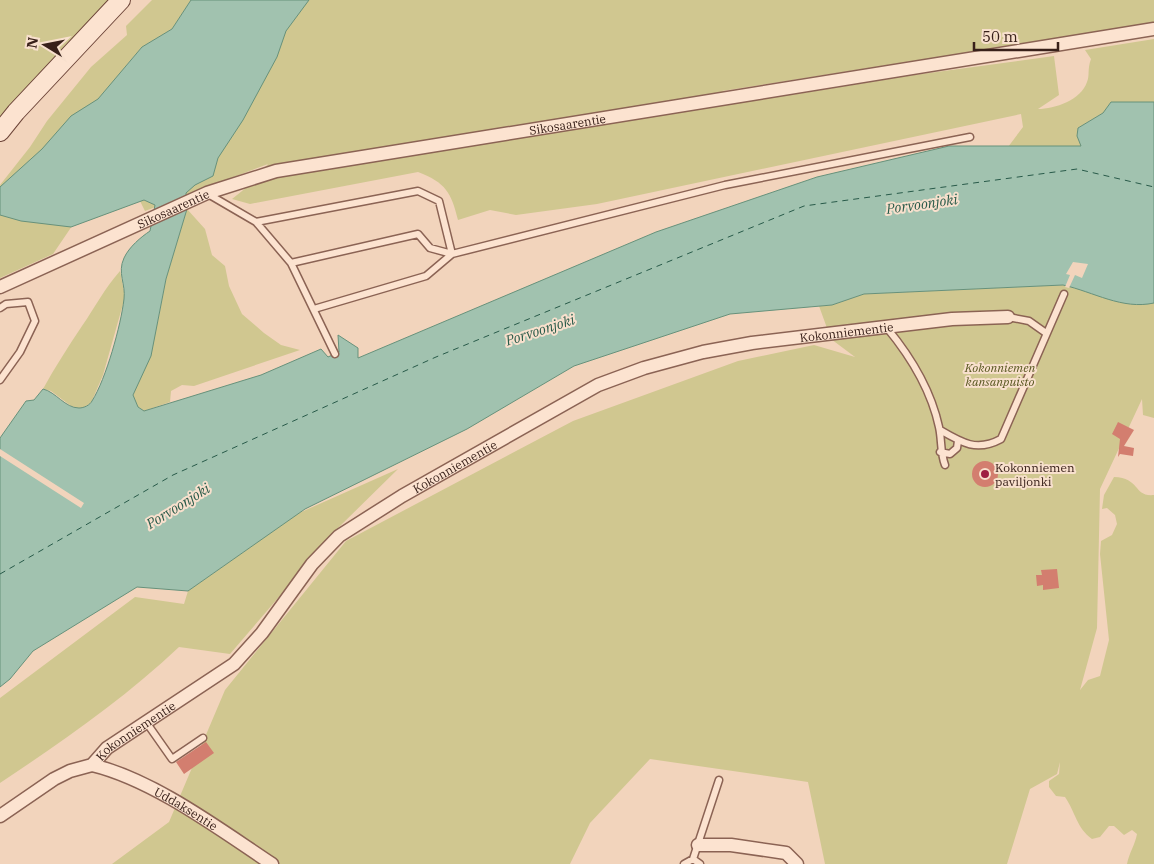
<svg xmlns="http://www.w3.org/2000/svg" width="1154" height="864" font-family="'IBM Plex Serif',serif">
<style>
.green{fill:#d0c790}
.water{fill:#a1c2af;stroke:#67917b}
.pier{fill:#f2d4bc}
.lines{fill:none;stroke-linecap:round;stroke-linejoin:round}
.ferry{stroke:#285a49;stroke-width:1;stroke-dasharray:6 5;stroke-linecap:butt}
.building{fill:#d37e6f}
.lane-casing{stroke:#8b6354;stroke-width:9}
.street-casing{stroke:#8b6354;stroke-width:15}
.secondary-casing{stroke:#6c4438;stroke-width:20}
.lane{stroke:#fce3d0;stroke-width:6}
.street{stroke:#fce3d0;stroke-width:12}
.secondary{stroke:#fce3d0;stroke-width:18}
.poi-dot{fill:#9f1f42;stroke:#f8e0cd;stroke-width:2}
.labels{text-anchor:middle;dominant-baseline:central;stroke-width:4;stroke-linejoin:round;paint-order:stroke}
.street-label{font-size:12px;fill:#39211a;stroke:#f8e0cd}
.park-label{font-size:12px;font-style:italic;fill:#57561f;stroke:#f8e0cd}
.poi-label{font-size:12px;fill:#39211a;stroke:#f8e0cd;text-anchor:start}
.water-label{font-size:14px;font-style:italic;fill:#285a49;stroke:#f8e0cd}
</style>
<rect width="100%" height="100%" fill="#f2d4bc"/>
<!-- green -->
<path class="green" d="M 0,0 L 111,0 L 16,98 L 0,119 Z
M 152,0 L 191,0 L 172,29 L 142,47 L 124,68 L 129,74 C 128,100 90,89 90,135 L 76,138 L 72,133 L 75,126 L 70,122 L 64,131 L 66,138 L 61,143 L 48,146 L 46,152 L 51,157 L 46,168 L 38,174 L 25,171 L 18,177 L 18,191 C 29,195 48,190 54,179 C 59,171 61,161 71,158 C 76,157 83,157 88,157 L 102,141 L 113,145 L 126,123 L 173,81 L 194,33 L 212,0 L 1154,0 L 1154,23 L 722,91 L 791,95 L 907,76 L 1054,56 L 1059,95 L 1038,109 C 1055,109 1081,100 1087,82 C 1090,75 1087,70 1091,59 L 1085,50 L 1154,39 L 1154,117 L 1136,117 L 1103,113 L 1078,128 L 1077,136 L 1082,146 L 1008,147 L 1023,127 L 1021,114 L 597,204 L 516,215 L 490,210 L 458,220 C 451,192 446,183 418,172 L 250,204 L 232,199 L 247,187 L 268,164 L 145,211 L 140,201 L 72,226 L 53,254 L 0,278 L 0,185 L 30,147 L 47,121 L 91,67 L 127,35 L 126,26 Z
M 187,209 L 205,229 L 212,255 L 225,266 L 229,286 L 242,314 L 264,333 L 281,345 L 300,350 L 194,386 L 182,385 L 171,391 L 170,402 L 144,411 L 138,407 L 133,396 L 158,321 L 166,279 Z
M 120,271 L 125,297 L 103,375 L 91,403 L 81,409 L 71,406 L 51,391 L 43,389 C 55,367 68,347 82,326 C 95,307 105,288 120,271 Z
M 1063,285 L 1087,291 L 1154,287 L 1154,418 L 1143,415 L 1142,399 L 1100,489 L 1097,628 L 1080,690 L 1088,680 L 1100,676 L 1109,640 L 1100,554 L 1101,541 L 1112,535 L 1117,524 L 1115,515 L 1107,508 L 1102,509 L 1104,495 L 1114,477 C 1141,478 1133,497 1154,495 L 1154,864 L 1127,864 C 1129,853 1135,845 1137,834 L 1132,830 L 1124,835 L 1114,826 L 1109,826 L 1100,837 L 1092,839 C 1076,827 1076,813 1065,797 L 1056,796 L 1049,787 L 1049,781 L 1059,774 L 1060,762 L 1057,774 L 1030,789 L 1007,864 L 825,864 L 808,782 L 650,759 L 590,823 L 570,864 L 112,864 L 169,822 L 225,690 L 346,541 L 573,421 L 738,361 L 814,345 L 855,357 L 831,339 L 819,306 L 832,305 L 864,294 Z
M 398,469 L 338,528 L 230,654 L 179,647 C 124,699 63,741 0,783 L 0,698 L 135,597 L 184,604 L 188,591 L 299,513 Z"/>
<!-- water -->
<path class="water" d="M 191,0 L 309,0 L 286,31 L 277,57 L 243,120 L 218,158 L 213,176 L 195,185 L 186,193 L 187,209 L 166,279 L 151,356 L 133,395 L 138,407 L 144,411 L 261,375 L 321,349 L 328,357 L 339,352 L 338,335 L 358,348 L 358,358 L 656,232 L 817,177 L 949,146 L 1081,146 L 1077,136 L 1078,128 L 1103,113 L 1111,102 L 1154,102 L 1154,303 C 1122,310 1094,292 1063,285 L 864,294 L 832,305 L 730,314 L 574,366 L 467,429 L 305,509 L 188,591 L 137,587 L 33,651 L 10,679 L 0,687 L 0,438 L 26,401 L 34,400 L 43,389 C 56,392 65,408 79,408 C 84,408 90,405 92,401 C 106,379 121,325 124,299 C 126,284 117,273 124,258 C 129,247 141,237 150,231 L 155,205 L 144,200 L 71,227 L 21,221 L 0,215 L 0,187 L 42,149 L 71,116 L 98,99 L 142,47 L 172,29 Z"/>
<!-- pier -->
<path class="pier" d="M 1073,262 L 1088,264 L 1082,278 L 1075,275 L 1069,288 L 1065,287 L 1070,275 L 1066,274 Z
M 0,449 L 84,503 L 81,508 L 0,456 Z"/>
<g class="lines">
<!-- ferry -->
<path class="ferry" d="M 0,574 L 173,475 L 436,357 L 804,206 L 1077,169 L 1154,187"/>
</g>
<!-- building -->
<path class="building" d="M 1118,422 L 1134,430 L 1124,446 L 1134,448 L 1133,456 L 1120,454 L 1118,457 L 1120,439 L 1112,434 Z
M972 474a13 13 0 1 1 26 0a13 13 0 1 1-26 0Z
M 1057,569 L 1059,588 L 1043,590 L 1043,585 L 1037,586 L 1036,575 L 1042,575 L 1041,570 Z
M 206,742 L 214,753 L 184,774 L 176,762 Z"/>
<g class="lines">
<defs>
<path id="lane" d="M 208,194 L 256,222 L 291,263 L 335,354
M 256,222 L 418,191 L 439,201 L 452,254
M 291,263 L 418,234 L 430,248 L 452,254
M 0,308 L 6,304 L 28,302 L 35,321 L 20,352 L 0,380
M 314,309 L 426,276 L 452,254 L 725,185 L 970,137
M 1008,317 L 1029,321 L 1046,333
M 887,328 C 911,357 931,390 939,427 C 942,440 940,452 945,465
M 940,430 C 962,443 977,452 1001,439 L 1064,294
M 940,452 L 950,454 L 957,448 L 958,441
M 146,722 L 172,759 L 203,738
M 693,859 L 719,780
M 684,864 L 693,859 L 700,864"/>
<g id="street">
<path id="s1" d="M 0,287 L 207,193 L 276,171 L 1154,29"/>
<path id="s2" d="M 92,765 C 154,780 219,829 272,864"/>
<path id="s3" d="M 0,816 L 54,779 L 70,771 L 92,765 L 107,748 L 234,664 L 262,633 L 312,564 L 339,536 L 402,496 L 598,385 L 644,368 L 703,352 L 752,343 L 952,319 L 1008,317"/>
<path d="M 698,845 L 731,845 L 786,853 L 797,864"/>
</g>
<path id="secondary" d="M 0,132 L 16,112 L 121,0"/>
</defs>
<!-- lane casing -->
<use href="#lane" class="lane-casing"/>
<!-- street casing -->
<use href="#street" class="street-casing"/>
<!-- secondary casing -->
<use href="#secondary" class="secondary-casing"/>
<!-- lane -->
<use href="#lane" class="lane"/>
<!-- street -->
<use href="#street" class="street"/>
<!-- secondary -->
<use href="#secondary" class="secondary"/>
</g>
<!-- markers -->
<circle class="poi-dot" cx="985" cy="474" r="5"/>
<g class="labels">
<!-- street labels -->
<g class="street-label">
<text stroke="none"><textPath href="#s1" startOffset="595">Sikosaarentie</textPath></text>
<text stroke="none"><textPath href="#s1" startOffset="190">Sikosaarentie</textPath></text>
<text stroke="none"><textPath href="#s3" startOffset="1002">Kokonniementie</textPath></text>
<text stroke="none"><textPath href="#s3" startOffset="582">Kokonniementie</textPath></text>
<text stroke="none"><textPath href="#s3" startOffset="162">Kokonniementie</textPath></text>
<text stroke="none"><textPath href="#s2" startOffset="104">Uddaksentie</textPath></text>
</g>
<!-- park labels -->
<g class="park-label">
<text x="1000" y="367">Kokonniemen<tspan x="1000" dy="14">kansanpuisto</tspan></text>
</g>
<!-- poi labels -->
<g class="poi-label">
<text x="995" y="467">Kokonniemen<tspan x="995" dy="14">paviljonki</tspan></text>
</g>
<!-- water labels -->
<g class="water-label">
<text transform="translate(922 204) rotate(-8)">Porvoonjoki</text>
<text transform="translate(540 330) rotate(-18)">Porvoonjoki</text>
<text transform="translate(178 506) rotate(-32)">Porvoonjoki</text>
</g>
</g>
<!-- north arrow -->
<g transform="translate(45 45) rotate(280)" stroke="#f8e0cd" stroke-width="4" paint-order="stroke">
<path d="M0-4L9 19L0 12L-9 19Z" fill="#39211a"/>
<text y="-8" font-size="14" font-weight="bold" text-anchor="middle" fill="#39211a">N</text>
</g>
<!-- scale -->
<path d="M974 42v8h84v-8" fill="none" stroke="#39211a" stroke-width="2.5"/>
<text x="982" y="42" font-size="15" fill="#39211a" stroke="#f8e0cd" stroke-width="4" paint-order="stroke">50 m</text>
</svg>
